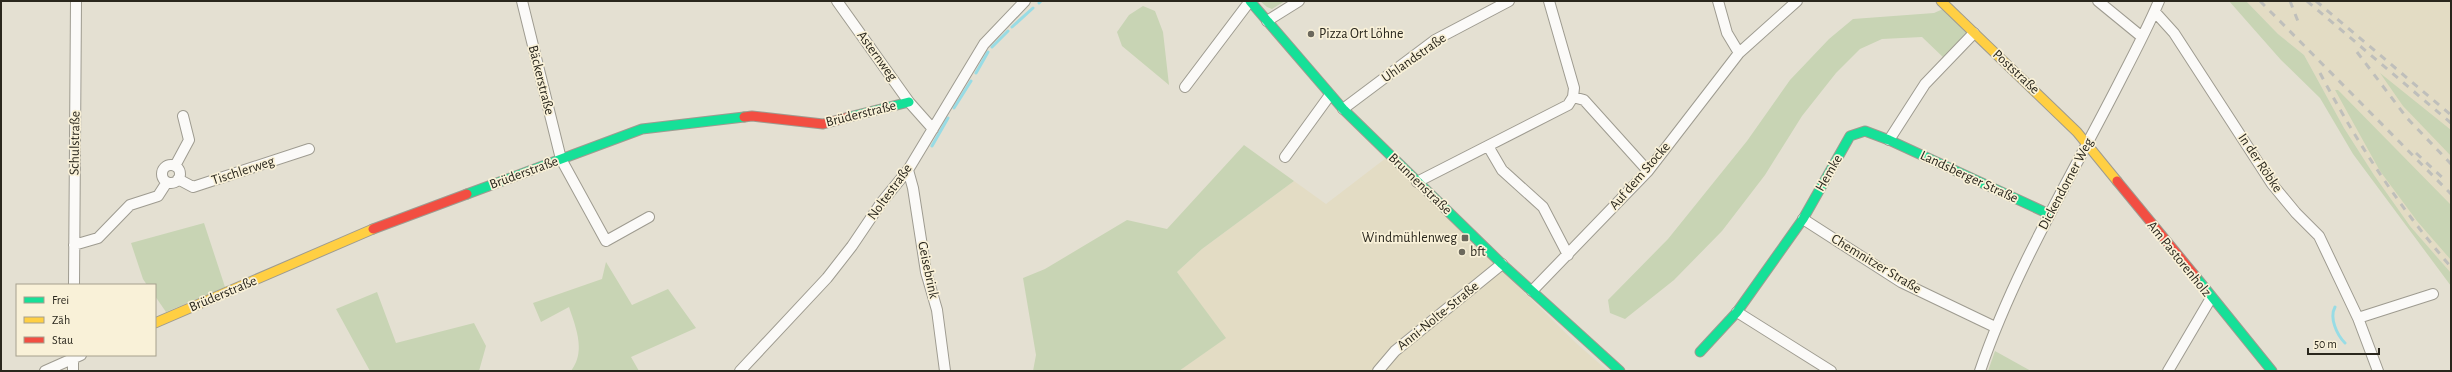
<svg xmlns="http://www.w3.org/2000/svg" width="2452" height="372" font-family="'Alegreya Sans',sans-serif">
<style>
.built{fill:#e3dcc4}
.green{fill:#c8d4b4}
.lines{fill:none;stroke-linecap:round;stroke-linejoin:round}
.stream{stroke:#98dce5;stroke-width:3}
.street-casing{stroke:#9e9b90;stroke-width:12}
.fast-casing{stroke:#9e9b90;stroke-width:11}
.slow-casing{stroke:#9e9b90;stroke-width:11}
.jam-casing{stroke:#9e9b90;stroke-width:11}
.street{stroke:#fbfaf8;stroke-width:10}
.fast{stroke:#16e098;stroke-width:9}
.slow{stroke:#ffcf43;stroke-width:9}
.jam{stroke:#f24e42;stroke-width:9}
.rail{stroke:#bfbfbb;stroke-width:3;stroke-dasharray:7 7;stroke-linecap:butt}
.poi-dot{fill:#6b685c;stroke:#f9f1d8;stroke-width:1.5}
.labels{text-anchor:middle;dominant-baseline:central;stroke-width:3.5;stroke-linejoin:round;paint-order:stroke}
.poi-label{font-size:14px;fill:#2a271d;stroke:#f9f1d8;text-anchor:start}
.street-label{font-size:14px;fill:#2a271d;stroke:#f9f1d8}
</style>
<rect width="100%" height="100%" fill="#e4e0d2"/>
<!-- built -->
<path class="built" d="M 2246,1 L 2451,1 L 2451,273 L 2410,226 L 2374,175 L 2344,128 L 2304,55 L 2278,34 Z
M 1386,158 L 1576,343 L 1608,371 L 1179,371 L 1225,338 L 1177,272 L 1202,249 L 1294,181 L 1326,204 Z"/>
<!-- green -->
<path class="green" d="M 1260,1 L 1285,1 L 1272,9 L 1267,7 Z
M 2229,1 L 2246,1 L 2278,34 L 2304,55 L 2344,128 L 2374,175 L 2410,226 L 2451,273 L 2451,286 L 2353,154 L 2320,98 L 2281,60 Z
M 1143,6 L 1155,11 L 1163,32 L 1169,85 L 1122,46 L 1117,32 L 1129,15 Z
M 1943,9 L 1970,35 L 1945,59 L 1922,37 L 1882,39 L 1860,49 L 1836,73 L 1802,116 L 1765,175 L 1722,231 L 1674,280 L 1625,319 L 1610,313 L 1608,300 L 1668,239 L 1747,141 L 1790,80 L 1829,39 L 1853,19 L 1934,13 Z
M 2380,73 L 2451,130 L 2451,156 L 2403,106 Z
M 2335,90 L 2338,90 L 2451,205 L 2451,260 L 2417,221 L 2380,171 Z
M 1244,145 L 1294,181 L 1202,249 L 1177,272 L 1226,338 L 1179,371 L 1033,371 L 1036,355 L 1023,278 L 1045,269 L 1127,220 L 1167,229 Z
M 204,223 L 225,287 L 166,312 L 155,296 L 155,285 L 147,285 L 143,279 L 131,243 Z
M 606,262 L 632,305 L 668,289 L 696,328 L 631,357 L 639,371 L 571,371 C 586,351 576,328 569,307 L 541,322 L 533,303 L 602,279 Z
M 377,292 L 396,343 L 474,323 L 486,346 L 479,371 L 370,371 L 336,309 Z
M 1995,351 L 2031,371 L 1988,371 Z"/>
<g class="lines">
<!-- stream -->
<path class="stream" d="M 1039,3 L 1041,1
M 1012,27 L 1033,8
M 992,47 L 1008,31
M 976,73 L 988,52
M 954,108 L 971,81
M 932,146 L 948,118
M 2335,307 C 2329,318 2337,335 2345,343"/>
<defs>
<path id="street" d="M 522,1 L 561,159 L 606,241 L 649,217
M 837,1 L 909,102 L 933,129
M 1718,1 L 1727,33 L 1739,53
M 2098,1 L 2142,37
M 2155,12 L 2174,33 L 2272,184 L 2296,213 L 2319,236 L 2358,318 L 2378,371
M 1267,21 L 1299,1
M 1185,87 L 1250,1
M 1573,97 L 1584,100 L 1648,171
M 1343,109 L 1435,40 L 1509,1
M 1889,140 L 1925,84 L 1974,33
M 1488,146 L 1502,170 L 1543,207 L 1568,255
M 1285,157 L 1330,95
M162 174a9 9 0 1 1 18 0a9 9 0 1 1-18 0Z
M 175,166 L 189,140 L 183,116
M 908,170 L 913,188 L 926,272 L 937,310 L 945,371
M 178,179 L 193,187 L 309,149
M 1417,182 L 1568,105 L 1573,97 L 1574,88 L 1549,1
M 1803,219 L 1901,282 L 1995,327
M 74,245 L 98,238 L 130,205 L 158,196 L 167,182
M 74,285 L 76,1
M 1532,291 L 1648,171 L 1739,53 L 1797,1
M 1737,312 L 1831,371
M 2358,318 L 2433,294
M 45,371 L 81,355
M 73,371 L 73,355
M 740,371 L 827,278 L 852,246 L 881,203 L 908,170 L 984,44 L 1025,1
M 1378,371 L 1395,351 L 1502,264
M 1980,371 C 2015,268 2073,174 2122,77 C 2135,52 2148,27 2159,1
M 2168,371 L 2211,298"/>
<path id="fast" d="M 1250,1 L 1343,109 L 1502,264 L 1620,371
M 849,117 L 909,102
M 467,194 L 642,129 L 744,117
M 2196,277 L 2272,371
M 1700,352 L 1737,312 L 1803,219 L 1850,136 L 1865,131 L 1889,140 L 2049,214"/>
<path id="slow" d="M 1941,1 L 2077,132 L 2117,181
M 155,323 L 373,229"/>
<path id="jam" d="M 744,117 L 752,116 L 823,124 L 849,117
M 2117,181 L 2196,277
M 373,229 L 467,194"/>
</defs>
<!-- street casing -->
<use href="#street" class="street-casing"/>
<!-- fast casing -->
<use href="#fast" class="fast-casing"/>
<!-- slow casing -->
<use href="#slow" class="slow-casing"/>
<!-- jam casing -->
<use href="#jam" class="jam-casing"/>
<!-- street -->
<use href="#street" class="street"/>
<!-- fast -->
<use href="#fast" class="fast"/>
<!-- slow -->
<use href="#slow" class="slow"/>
<!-- jam -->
<use href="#jam" class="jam"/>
<!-- rail -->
<path class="rail" d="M 2260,1 L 2451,194
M 2290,1 L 2299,24
M 2307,1 L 2451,123
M 2316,1 L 2451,115
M 2357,52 L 2407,118 L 2451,164
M 2320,73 C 2357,143 2399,207 2451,267
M 2416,153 L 2445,180"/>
</g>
<!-- markers -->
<g class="poi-dot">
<circle cx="1311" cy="34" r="4"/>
<rect x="1461" y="234" width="8" height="8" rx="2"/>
<circle cx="1462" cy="252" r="4"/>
</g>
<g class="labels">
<!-- poi labels -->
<g class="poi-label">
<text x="1319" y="34">Pizza Ort Löhne</text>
<text x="1457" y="238" text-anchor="end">Windmühlenweg</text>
<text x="1470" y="252">bft</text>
</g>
<!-- street labels -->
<g class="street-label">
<text transform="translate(877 56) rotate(54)">Asternweg</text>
<text transform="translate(1414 58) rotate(-35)">Uhlandstraße</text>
<text transform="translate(2016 72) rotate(43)">Poststraße</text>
<text transform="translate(541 80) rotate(76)">Bäckerstraße</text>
<text transform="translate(861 114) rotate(-14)">Brüderstraße</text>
<text transform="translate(75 143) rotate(-89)">Schulstraße</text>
<text transform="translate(2260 163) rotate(56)">In der Röbke</text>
<text transform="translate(243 171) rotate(-18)">Tischlerweg</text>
<text transform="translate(524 173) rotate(-20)">Brüderstraße</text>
<text transform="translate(1829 173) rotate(-60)">Hemke</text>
<text transform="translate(1640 176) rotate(-49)">Auf dem Stocke</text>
<text transform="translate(1969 177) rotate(25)">Landsberger Straße</text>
<text transform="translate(1420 184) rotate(44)">Brunnenstraße</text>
<text transform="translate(2066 184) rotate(-62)">Dickendorner Weg</text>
<text transform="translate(890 192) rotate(-54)">Noltestraße</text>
<text transform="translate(2179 259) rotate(51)">Am Pastorenholz</text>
<text transform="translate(1876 264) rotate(31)">Chemnitzer Straße</text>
<text transform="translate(928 270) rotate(78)">Geisebrink</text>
<text transform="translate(223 294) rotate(-23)">Brüderstraße</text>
<text transform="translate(1438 316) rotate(-39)">Anni-Nolte-Straße</text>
</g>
</g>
<!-- border -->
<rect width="2452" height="372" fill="none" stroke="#2a271d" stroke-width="4"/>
<!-- legend -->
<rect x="16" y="284" width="140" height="72" fill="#f9f1d8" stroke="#a6a08d"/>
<rect x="24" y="297" width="20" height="6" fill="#16e098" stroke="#a6a08d"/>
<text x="52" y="304" font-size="12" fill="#2a271d">Frei</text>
<rect x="24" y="317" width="20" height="6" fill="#ffcf43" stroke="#a6a08d"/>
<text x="52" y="324" font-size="12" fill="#2a271d">Zäh</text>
<rect x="24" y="337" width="20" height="6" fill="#f24e42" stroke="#a6a08d"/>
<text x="52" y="344" font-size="12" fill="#2a271d">Stau</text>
<!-- scale -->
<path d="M2308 348v6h71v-6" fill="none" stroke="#2a271d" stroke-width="2"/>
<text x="2314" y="348" font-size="12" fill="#2a271d" stroke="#f9f1d8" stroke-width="3" paint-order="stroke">50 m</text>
</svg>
